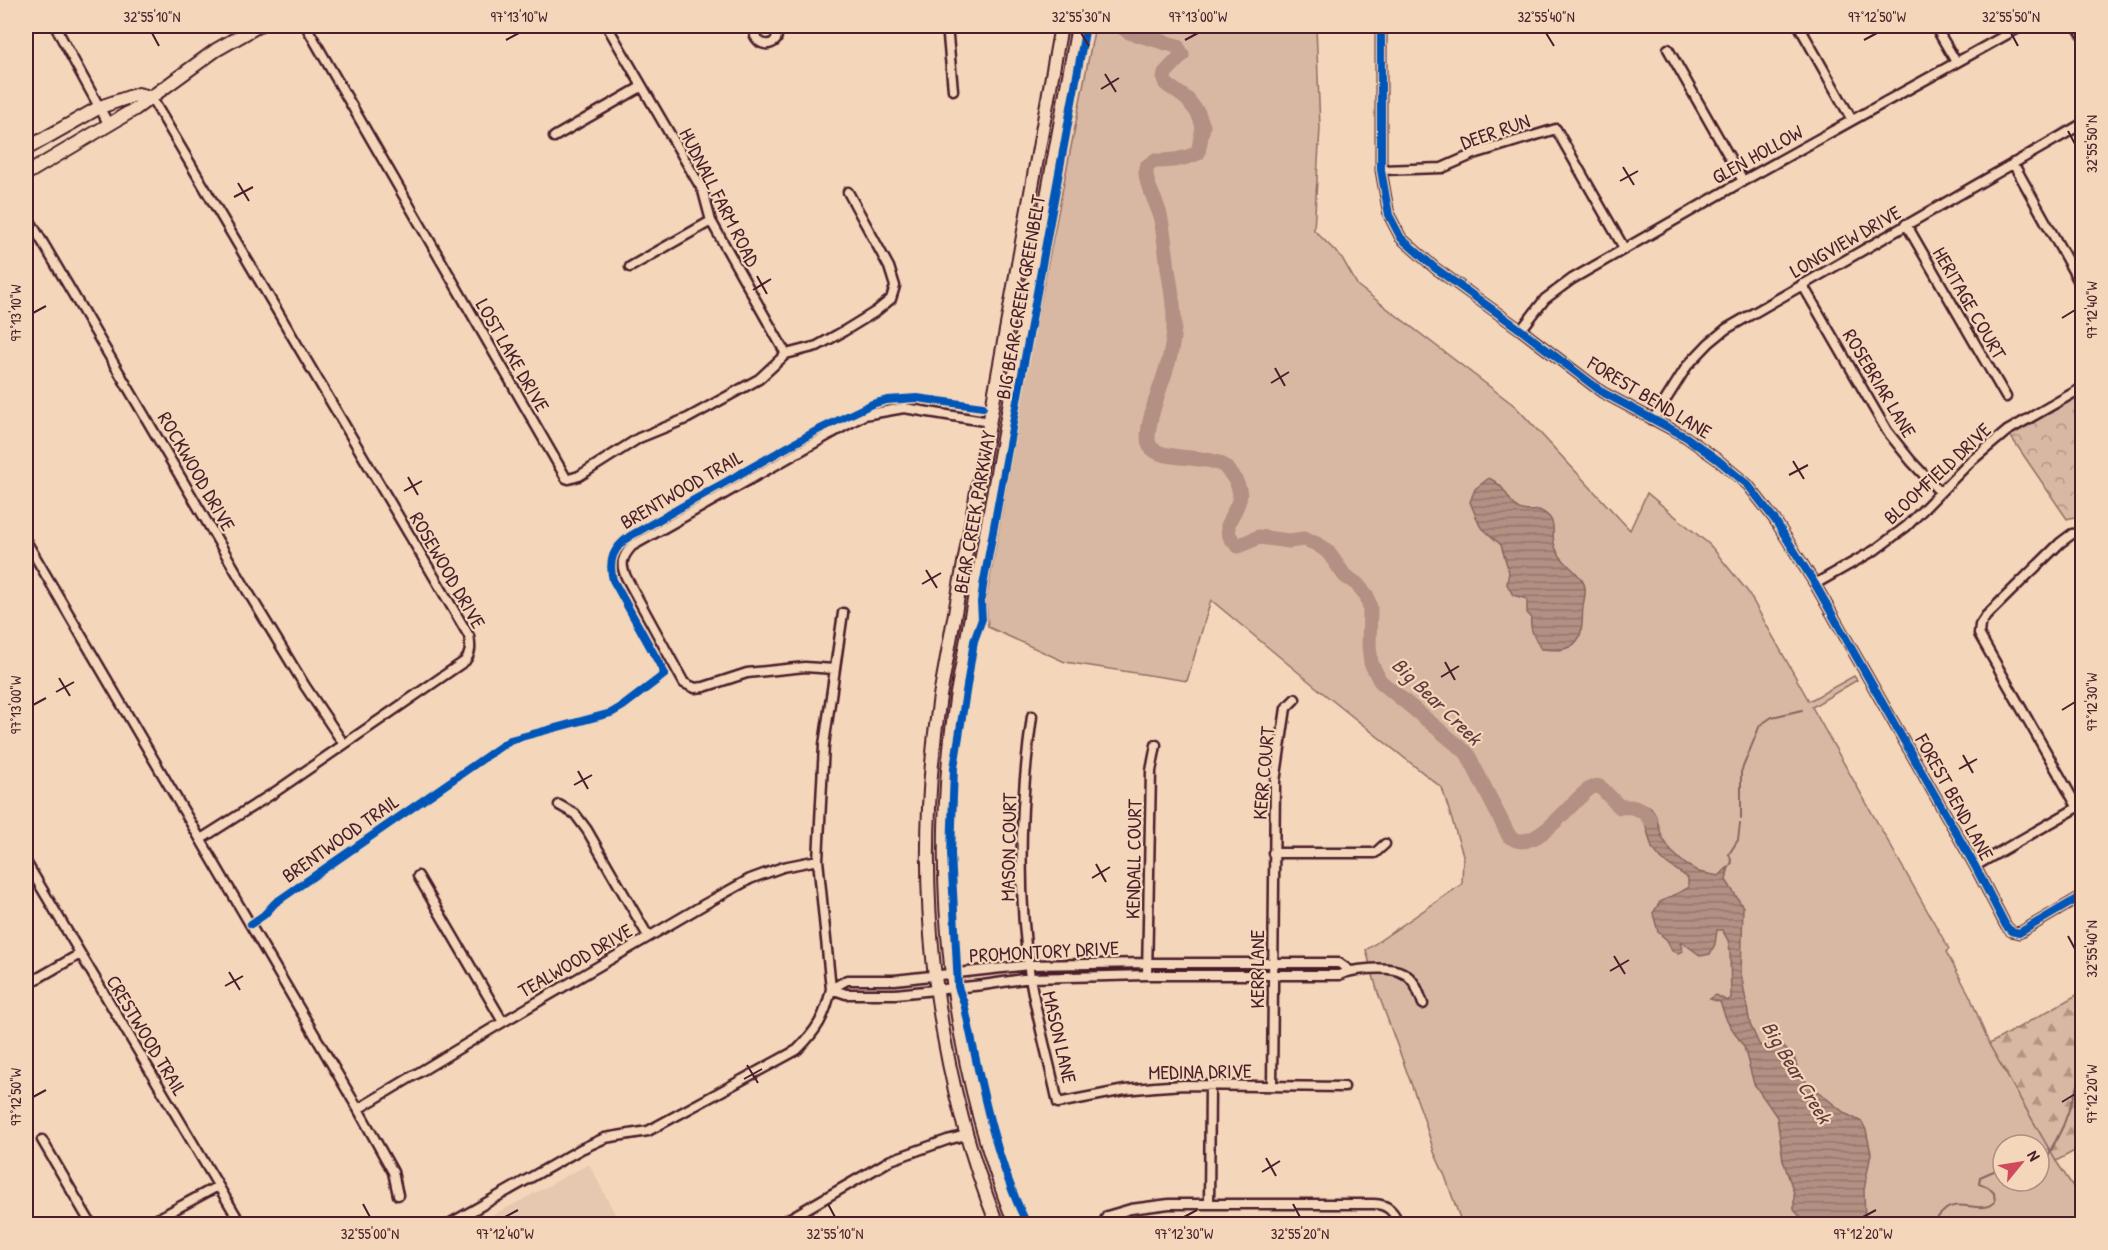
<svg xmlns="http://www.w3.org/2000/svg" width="2108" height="1250" font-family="'Patrick Hand',sans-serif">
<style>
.built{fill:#e6c7af}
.green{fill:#d8b8a2;stroke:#916c66;stroke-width:1.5;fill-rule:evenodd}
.forest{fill:url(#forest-firs);stroke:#916c66;stroke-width:1.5}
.park{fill:url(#park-crowns);stroke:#916c66;stroke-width:1.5}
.water{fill:url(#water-rules);stroke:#896360;stroke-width:1.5}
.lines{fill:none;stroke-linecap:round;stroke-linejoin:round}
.stream{stroke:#896360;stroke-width:2}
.river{stroke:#b39083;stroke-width:15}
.minor-casing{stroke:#4a1f2b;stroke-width:13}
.secondary-casing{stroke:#4a1f2b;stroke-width:16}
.minor{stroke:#f4d6ba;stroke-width:8}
.secondary{stroke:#f4d6ba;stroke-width:12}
.cycleway-casing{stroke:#f4d6ba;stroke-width:11}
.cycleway{stroke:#0057b8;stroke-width:8}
.ticks{fill:none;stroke:#4a1f2b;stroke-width:2}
.labels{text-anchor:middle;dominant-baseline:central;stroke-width:4.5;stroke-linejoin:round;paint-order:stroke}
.street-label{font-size:20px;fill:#4a1f2b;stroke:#f4d6ba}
.water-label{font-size:21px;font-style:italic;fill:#643b41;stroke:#f4d6ba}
.neatline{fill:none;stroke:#4a1f2b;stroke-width:2}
.ticks-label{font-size:15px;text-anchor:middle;fill:#4a1f2b}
</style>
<defs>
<pattern id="forest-firs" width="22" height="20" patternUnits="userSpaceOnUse" patternTransform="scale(1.5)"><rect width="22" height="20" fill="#d8b8a2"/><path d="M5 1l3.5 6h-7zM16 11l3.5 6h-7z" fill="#b19584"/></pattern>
<pattern id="park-crowns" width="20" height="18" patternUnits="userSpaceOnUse" patternTransform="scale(1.5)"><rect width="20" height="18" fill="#d8b8a2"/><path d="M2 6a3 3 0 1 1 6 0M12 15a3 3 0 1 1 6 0" fill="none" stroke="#b19584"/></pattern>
<pattern id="water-rules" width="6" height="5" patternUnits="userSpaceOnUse" patternTransform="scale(1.5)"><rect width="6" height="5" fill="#b39083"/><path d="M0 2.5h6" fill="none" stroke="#94756b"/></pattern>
</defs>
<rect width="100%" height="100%" fill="#f4d6ba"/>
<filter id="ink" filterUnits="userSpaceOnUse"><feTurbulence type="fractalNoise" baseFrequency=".0167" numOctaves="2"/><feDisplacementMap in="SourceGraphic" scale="12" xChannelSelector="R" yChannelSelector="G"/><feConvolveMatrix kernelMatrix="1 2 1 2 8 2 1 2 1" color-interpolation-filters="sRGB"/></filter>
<g filter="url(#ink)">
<!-- built -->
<path class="built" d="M 589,1164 L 620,1224 L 477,1224 Z"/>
<!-- green -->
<path class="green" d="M 1095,26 L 1316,26 L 1320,128 L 1314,230 L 1342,258 L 1358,286 L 1515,406 L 1630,530 L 1647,493 L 1710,545 L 1748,592 L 1809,701 L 1854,676 L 1857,680 L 1812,707 L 1949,949 L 1946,952 L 1970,996 L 1989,1044 L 2056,1161 L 2082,1200 L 2082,1224 L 1462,1224 L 1445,1176 L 1434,1152 L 1423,1116 L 1378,993 L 1366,950 L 1462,884 L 1463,855 L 1442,788 L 1328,697 L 1211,600 L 1187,681 L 1065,662 L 988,627 L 986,600 L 1031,349 ZM 2003,1145 L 2039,1145 L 2039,1181 L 2003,1181 Z"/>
<!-- forest -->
<path class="forest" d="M 2082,992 L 2082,1147 L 2056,1161 L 1989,1044 Z"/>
<!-- park -->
<path class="park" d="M 2082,388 L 2082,518 L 2074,517 L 2067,519 L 2007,431 Z"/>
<!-- water -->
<path class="water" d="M 1489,478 C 1515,490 1504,516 1539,510 C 1562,521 1548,532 1556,549 C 1561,562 1575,569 1582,580 C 1588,589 1584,598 1583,607 C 1581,624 1586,643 1564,649 C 1558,651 1548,649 1541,649 C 1535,639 1529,629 1531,617 L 1527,613 L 1527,599 L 1513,595 L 1507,584 L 1509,572 L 1501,545 L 1480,526 L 1470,502 L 1475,489 Z
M 1640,803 L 1651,808 L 1656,816 L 1662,837 L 1671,851 L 1685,864 L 1699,872 L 1719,876 L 1727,868 L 1728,870 L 1726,880 L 1743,907 L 1741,973 L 1750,1024 L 1759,1044 L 1765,1049 L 1769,1047 L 1771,1039 L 1775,1039 L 1794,1057 L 1798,1070 L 1807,1083 L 1846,1114 L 1862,1122 L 1866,1130 L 1871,1153 L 1864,1190 L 1865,1224 L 1807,1224 L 1794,1210 L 1794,1193 L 1783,1160 L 1777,1117 L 1754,1084 L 1744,1047 L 1727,1021 L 1720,1002 L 1710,999 L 1716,995 L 1727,1001 L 1731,998 L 1730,951 L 1728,940 L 1722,930 L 1717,930 L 1715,944 L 1710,954 L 1701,956 L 1682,942 L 1680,943 L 1683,951 L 1678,953 L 1672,951 L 1667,940 L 1658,932 L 1653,913 L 1660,902 L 1688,888 L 1688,878 L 1662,860 L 1652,848 L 1645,823 L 1637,814 L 1635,807 Z"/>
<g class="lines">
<!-- stream -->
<path class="stream" d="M 1741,819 L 1741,772 L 1760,725 L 1772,717 L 1802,710
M 1727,871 L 1732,862 L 1729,854 L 1738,840 L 1740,824
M 2039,1175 L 2063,1126 L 2080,1080 L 2082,1077
M 1932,1224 C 1936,1220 1940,1214 1945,1210 C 1960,1198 1981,1215 1995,1202 L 1994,1193 L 1988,1187 L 1979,1184 L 1980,1177 L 2003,1167"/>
<!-- river -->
<path class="river" d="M 1120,26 L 1129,32 L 1177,46 L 1182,55 L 1165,73 L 1164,79 L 1166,84 L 1187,99 L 1198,113 L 1203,126 L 1198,153 C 1183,160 1170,161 1154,161 L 1146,167 C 1144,183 1156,199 1160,215 C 1164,233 1166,251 1168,269 C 1171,289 1175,308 1174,328 C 1173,343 1170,359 1165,373 C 1160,389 1144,428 1149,444 C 1155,463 1211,453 1225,467 C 1266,509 1205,516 1238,546 L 1259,537 L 1289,541 L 1304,539 L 1317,544 L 1328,552 L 1345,576 L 1357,584 L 1367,596 L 1370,608 L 1369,645 L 1371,663 L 1380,681 L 1467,753 L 1509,836 C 1512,838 1518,841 1521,841 C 1550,842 1585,779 1600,787 C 1603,789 1615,803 1620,807 C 1633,806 1643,808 1650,820"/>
<defs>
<path id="minor" d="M 55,26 L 109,125
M 306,26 L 566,478 L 569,479 L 579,476 L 639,438 L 688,418 L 759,379 L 786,354 L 817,346 L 844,331 L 875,312 L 891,299 L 895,286 L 889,267 L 848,192
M 607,26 L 703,191 L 711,221 L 786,354
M 759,26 L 755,36 C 760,45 769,47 776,40 L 778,31 L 775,26
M 947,26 L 953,90
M 1381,26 L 1381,170 L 1389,215 L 1401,238 L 1435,268 L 1521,330 L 1602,392 L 1686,437 L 1718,460 L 1748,485 L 1775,520 L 1815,584 L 1975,866 L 2006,926 L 2011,931 L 2019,933 L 2082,896
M 1799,26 L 1852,120
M 1935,26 L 1956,62
M 2077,26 L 2082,34
M 1668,49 L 1743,181
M 151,97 L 469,636 C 471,647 471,653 465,661 L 275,792 L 201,839
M 554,137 L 641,87
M 2013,163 L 2082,287
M 1381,170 L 1442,168 L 1474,154 L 1556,129 L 1624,248
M 26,214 L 248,592 L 305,686 L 343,743
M 1906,224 L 2006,397
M 630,267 L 711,221
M 1802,284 L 1887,431 L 1911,461 L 1940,492
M 1521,330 L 1545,299 L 1572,279 L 1743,181 L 2022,26
M 1653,420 L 1687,366 L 1709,343 L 1726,329 L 2082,124
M 26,541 L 358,1109 L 393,1172 L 398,1195
M 1815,584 L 1875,550 L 1907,526 L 1970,462 L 2007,431 L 2082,388
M 834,669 L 805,667 L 747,673 L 704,687 L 695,688 L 684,683 L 626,577 C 620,564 622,557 632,546 L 864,415 L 904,408 L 990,422
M 1032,716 C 1020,802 1017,891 1030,977 C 1037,1019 1049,1061 1058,1103 L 1125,1090 L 1155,1087 L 1184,1085 L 1344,1087
M 559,805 L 575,814 L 587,830 L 648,936
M 2078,808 L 1979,634 L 1980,625 L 1986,616 L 2060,543 L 2072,534 L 2080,533 L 2082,536
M 1273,853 L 1375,853 L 1385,844
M 26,862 L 241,1224
M 1975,866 L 2082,805
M 418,876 L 503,1022
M 1147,975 L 1151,771 L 1156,745
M 26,985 L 80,954
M 831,989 L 846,994 L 896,994 L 983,985 L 1030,978 L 1147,975 L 1339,975 C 1352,969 1389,965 1403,973 C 1415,979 1419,993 1423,1004
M 831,989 L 847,980 L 895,980 L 1029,965 L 1148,963 L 1339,963 L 1349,970
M 1272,1086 L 1275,782 L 1286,708 L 1295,699
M 358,1109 L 503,1022 L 705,904 L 750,879 L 783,867 L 818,860
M 42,1140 L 91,1224
M 1209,1204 L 1210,1086
M 148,1224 L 218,1186
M 449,1224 L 581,1149 L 605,1138 L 648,1131 L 797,1050 C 817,1030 825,1017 831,989 L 818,860 L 824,745 L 843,613
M 780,1224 L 891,1160 L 947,1140 L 966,1135
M 1103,1224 L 1107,1216 L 1131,1209 L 1169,1204 L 1374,1204 C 1388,1204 1394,1212 1399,1224"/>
<path id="secondary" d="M 26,149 L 100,107 L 138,94 L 151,97
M 26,174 L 135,109 L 216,50 L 258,26
M 997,1224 C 931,1058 913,874 940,696 L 1061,26
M 1015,1224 C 949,1058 930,876 956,699 L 1078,26"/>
</defs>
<!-- minor casing -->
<use href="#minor" class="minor-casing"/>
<!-- secondary casing -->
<use href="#secondary" class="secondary-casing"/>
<!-- minor -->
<use href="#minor" class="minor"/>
<!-- secondary -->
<use href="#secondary" class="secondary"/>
<defs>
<path id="cycleway" d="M 1381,26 L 1381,170 L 1389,215 L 1401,238 L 1435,268 L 1521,330 L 1602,392 L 1686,437 L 1718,460 L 1748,485 L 1775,520 L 1815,584 L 1975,866 L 2006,926 L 2011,931 L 2019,933 L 2082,896
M 251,924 L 264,915 L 275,903 L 510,740 L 611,713 L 623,706 L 665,674 L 613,580 C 608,560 613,548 630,536 L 816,431 L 872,404 L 887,400 L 917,398 L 983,407
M 1027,1224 C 993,1155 980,1078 964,1003 L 958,987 L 951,853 L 954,768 L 974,641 L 982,619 L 981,602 L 983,586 L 1086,26"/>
</defs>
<!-- cycleway casing -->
<use href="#cycleway" class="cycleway-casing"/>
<!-- cycleway -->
<use href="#cycleway" class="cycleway"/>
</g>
</g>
<!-- ticks -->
<path class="ticks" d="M 152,33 L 159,46M 1081,33 L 1089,46M 1546,33 L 1554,46M 2011,33 L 2018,46M 506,40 L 519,33M 1185,40 L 1198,33M 1864,40 L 1877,33M 1105,74 L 1116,92M 1101,89 L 1119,78M 2068,131 L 2075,144M 1623,167 L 1634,185M 1620,181 L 1638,171M 238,183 L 249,201M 234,197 L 253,187M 757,276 L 767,294M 753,290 L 771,279M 33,313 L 46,306M 2062,318 L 2075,310M 1275,368 L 1285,386M 1271,383 L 1289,372M 1793,461 L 1804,479M 1789,475 L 1808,465M 408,477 L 418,495M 404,491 L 422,481M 926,570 L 937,588M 922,584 L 941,573M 1445,662 L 1455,680M 1441,677 L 1459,666M 59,678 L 70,696M 56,692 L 74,682M 33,705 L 46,698M 2062,710 L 2075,702M 1963,755 L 1973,773M 1959,769 L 1977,759M 578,771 L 588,789M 574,785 L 592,775M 1096,864 L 1106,882M 1092,878 L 1110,867M 2068,936 L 2075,949M 1614,956 L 1625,974M 1610,971 L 1629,960M 229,972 L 240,990M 225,986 L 243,976M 747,1065 L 758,1083M 744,1079 L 762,1069M 33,1097 L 46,1090M 2062,1102 L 2075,1094M 1266,1158 L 1276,1176M 1262,1172 L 1280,1161M 363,1204 L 370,1217M 828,1204 L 835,1217M 1293,1204 L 1300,1217M 505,1217 L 518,1210M 1184,1217 L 1197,1210M 1863,1217 L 1876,1210"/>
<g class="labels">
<!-- street labels -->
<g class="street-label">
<text transform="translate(1495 131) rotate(-19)">DEER RUN</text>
<text transform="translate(1757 154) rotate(-29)">GLEN HOLLOW</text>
<text transform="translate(720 197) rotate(63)">HUDNALL FARM ROAD</text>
<text transform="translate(1845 241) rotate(-30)">LONGVIEW DRIVE</text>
<text transform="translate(1020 297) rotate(-80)">BIG BEAR CREEK GREENBELT</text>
<text transform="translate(1970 303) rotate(60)">HERITAGE COURT</text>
<text transform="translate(513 355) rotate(60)">LOST LAKE DRIVE</text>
<text transform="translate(1880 383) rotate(59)">ROSEBRIAR LANE</text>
<text transform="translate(1650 397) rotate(31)">FOREST BEND LANE</text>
<text transform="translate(197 471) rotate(60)">ROCKWOOD DRIVE</text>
<text transform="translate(1937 473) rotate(-43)">BLOOMFIELD DRIVE</text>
<text transform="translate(681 489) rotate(-30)">BRENTWOOD TRAIL</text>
<text transform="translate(974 512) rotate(-80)">BEAR CREEK PARKWAY</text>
<text transform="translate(448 570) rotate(60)">ROSEWOOD DRIVE</text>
<text transform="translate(1263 773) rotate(-85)">KERR COURT</text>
<text transform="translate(1955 797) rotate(61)">FOREST BEND LANE</text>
<text transform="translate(340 838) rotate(-35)">BRENTWOOD TRAIL</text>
<text transform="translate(1008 847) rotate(-89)">MASON COURT</text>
<text transform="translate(1133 859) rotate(-89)">KENDALL COURT</text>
<text transform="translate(1044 951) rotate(-3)">PROMONTORY DRIVE</text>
<text transform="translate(575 960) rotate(-30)">TEALWOOD DRIVE</text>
<text transform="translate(1256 969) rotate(-90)">KERR LANE</text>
<text transform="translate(147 1035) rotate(59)">CRESTWOOD TRAIL</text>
<text transform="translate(1060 1037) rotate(77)">MASON LANE</text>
<text transform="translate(1200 1071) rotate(-1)">MEDINA DRIVE</text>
</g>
<!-- water labels -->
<g class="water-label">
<text transform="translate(1437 701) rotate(44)">Big Bear Creek</text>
<text transform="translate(1797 1072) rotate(59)">Big Bear Creek</text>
</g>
</g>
<!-- margin -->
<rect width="2108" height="1250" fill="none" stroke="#f4d6ba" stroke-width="66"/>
<!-- north arrow -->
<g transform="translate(2021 1163) rotate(60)"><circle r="28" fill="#f4d6ba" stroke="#b08d81" stroke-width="1.5"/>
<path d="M0-4.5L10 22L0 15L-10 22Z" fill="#d1495b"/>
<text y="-9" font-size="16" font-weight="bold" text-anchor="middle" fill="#4a1f2b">N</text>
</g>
<rect x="33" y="33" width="2042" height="1184" class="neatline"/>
<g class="ticks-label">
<text x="152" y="22">32°55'10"N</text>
<text x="519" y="22">97°13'10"W</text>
<text x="1081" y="22">32°55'30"N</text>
<text x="1198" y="22">97°13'00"W</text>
<text x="1546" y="22">32°55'40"N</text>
<text x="1877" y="22">97°12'50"W</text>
<text x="2011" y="22">32°55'50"N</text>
<text transform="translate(2092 144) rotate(-90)" y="5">32°55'50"N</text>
<text transform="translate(2092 310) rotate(-90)" y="5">97°12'40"W</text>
<text transform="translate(16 313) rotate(-90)" y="5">97°13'10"W</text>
<text transform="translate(2092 702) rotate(-90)" y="5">97°12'30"W</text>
<text transform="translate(16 705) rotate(-90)" y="5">97°13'00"W</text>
<text transform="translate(2092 949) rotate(-90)" y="5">32°55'40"N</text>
<text transform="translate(2092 1094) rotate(-90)" y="5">97°12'20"W</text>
<text transform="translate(16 1097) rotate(-90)" y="5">97°12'50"W</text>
<text x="370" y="1239">32°55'00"N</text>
<text x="505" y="1239">97°12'40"W</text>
<text x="835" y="1239">32°55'10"N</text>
<text x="1184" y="1239">97°12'30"W</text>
<text x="1300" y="1239">32°55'20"N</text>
<text x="1863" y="1239">97°12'20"W</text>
</g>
</svg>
